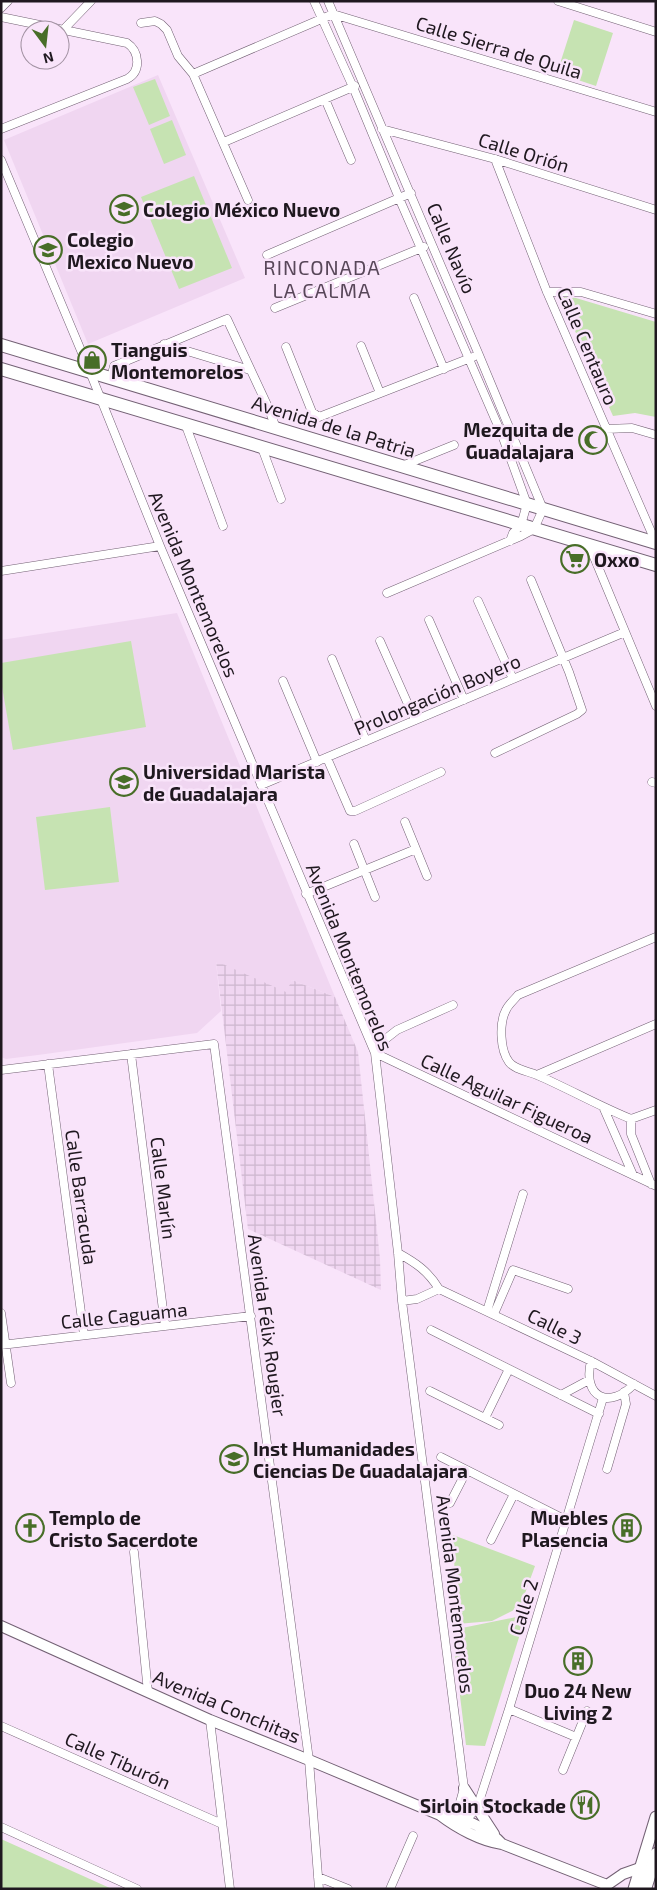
<svg xmlns="http://www.w3.org/2000/svg" width="657" height="1890" font-family="'Exo 2',sans-serif">
<style>
.built{fill:#f0d6f1}
.industrial{fill:url(#industrial-grid)}
.park{fill:#c6e3b2}
.lines{fill:none;stroke-linecap:round;stroke-linejoin:round}
.minor-casing{stroke:#736174;stroke-width:9}
.tertiary-casing{stroke:#736174;stroke-width:12}
.secondary-casing{stroke:#736174;stroke-width:13}
.primary-casing{stroke:#736174;stroke-width:14}
.minor{stroke:#fff;stroke-width:8}
.tertiary{stroke:#fff;stroke-width:10}
.secondary{stroke:#fff;stroke-width:11}
.primary{stroke:#fff;stroke-width:12}
.labels{text-anchor:middle;dominant-baseline:central;stroke-width:5;stroke-linejoin:round;paint-order:stroke}
.street-label{font-size:19px;fill:#1f181f;stroke:#f9e4fa}
.poi-label{font-size:19px;font-weight:bold;fill:#1f181f;stroke:#f9e4fa;text-anchor:start}
.neighbourhood-label{font-size:20px;letter-spacing:1px;fill:#584759;stroke:#f9e4fa}
</style>
<defs>
<pattern id="industrial-grid" width="8" height="8" patternUnits="userSpaceOnUse" patternTransform="scale(1.25)"><rect width="8" height="8" fill="#f0d6f1"/><path d="M0 4h8M4 0v8" fill="none" stroke="#cdb7ce"/></pattern>
</defs>
<rect width="100%" height="100%" fill="#f9e4fa"/>
<!-- built -->
<path class="built" d="M 158,75 L 245,278 L 88,344 L 4,140 Z
M 177,613 L 335,997 L 292,980 L 287,993 L 216,962 L 221,1011 L 197,1033 L 38,1055 L 6,1059 L 1,1057 L 1,640 Z"/>
<!-- industrial -->
<path class="industrial" d="M 216,961 L 286,992 L 292,980 L 335,997 L 358,1052 L 380,1259 L 381,1290 L 248,1229 Z"/>
<!-- park -->
<path class="park" d="M 574,20 L 613,33 L 596,86 L 557,73 Z
M 155,79 L 170,116 L 149,125 L 133,87 Z
M 172,120 L 186,155 L 164,164 L 150,129 Z
M 194,176 L 232,268 L 179,289 L 141,197 Z
M 564,297 L 576,298 L 656,322 L 656,417 L 635,413 L 613,416 L 563,304 L 562,301 Z
M 131,641 L 146,727 L 13,750 L 1,681 L 1,663 Z
M 110,807 L 119,882 L 45,890 L 36,817 Z
M 453,1535 L 535,1566 L 520,1607 L 492,1621 L 457,1624 Z
M 526,1615 L 485,1746 L 466,1745 L 452,1630 Z
M 1,1839 L 112,1889 L 1,1889 Z"/>
<g class="lines">
<defs>
<path id="minor" d="M 314,1 L 353,87 L 399,198 L 502,435 L 527,504 L 521,525 L 513,533 L 510,541
M 328,1 L 479,355 L 543,509 L 534,529 L 521,536 L 387,593
M 558,1 L 656,32
M 1,8 L 8,1
M 1,17 L 127,43 C 139,51 142,71 127,79 L 1,129
M 141,23 L 155,21 L 161,24 L 167,30 L 178,56 L 193,74 L 248,200
M 64,29 L 91,1
M 193,74 L 333,14 L 656,112
M 325,99 L 351,160
M 382,129 L 495,159 L 656,210
M 224,142 L 355,86
M 495,159 L 547,292 L 656,543
M 1,160 L 90,372 L 160,546 L 375,1053 L 398,1253 L 402,1301 L 464,1788 L 459,1806 L 449,1816
M 267,255 L 411,193
M 547,292 L 581,292 L 656,314
M 414,298 L 444,369
M 275,308 L 424,247
M 164,344 L 250,370
M 361,346 L 380,393
M 286,347 L 312,412 L 319,417 L 473,357
M 111,378 L 114,366 L 227,319 L 268,407 L 276,428
M 186,426 L 223,526
M 606,429 L 632,428 L 656,435
M 262,448 L 281,499
M 402,466 L 454,445
M 589,545 L 656,706
M 1,571 L 160,546
M 478,601 L 513,679
M 429,620 L 464,700
M 380,641 L 415,720
M 332,659 L 366,741
M 283,681 L 317,762
M 495,753 L 577,714 L 582,710 L 569,672 L 531,580
M 327,758 L 350,811 L 355,811 L 441,772
M 652,782 L 656,783
M 261,785 L 625,632
M 405,822 L 427,876
M 354,844 L 375,897
M 306,894 L 416,849
M 656,937 L 518,995 C 514,1000 508,1005 506,1010 C 499,1023 500,1050 509,1062 C 515,1070 528,1071 537,1075 C 569,1089 599,1106 631,1119 L 656,1110
M 453,1005 L 397,1030 L 383,1041 L 375,1053 L 656,1186
M 131,1054 L 165,1326
M 48,1064 L 84,1335
M 1,1070 L 214,1044 L 309,1760 L 319,1889
M 537,1075 L 656,1024
M 604,1109 L 633,1175
M 631,1119 L 631,1134 L 651,1184
M 398,1253 C 416,1263 428,1271 439,1289 L 591,1361 L 656,1396
M 402,1301 L 417,1299 L 439,1289
M 487,1311 L 523,1194
M 1,1313 L 11,1383
M 494,1314 L 513,1270 L 568,1289
M 431,1330 L 599,1414
M 1,1345 L 251,1316
M 591,1361 C 582,1398 610,1410 634,1384
M 430,1391 L 499,1425
M 561,1395 L 589,1380
M 485,1418 L 509,1369
M 441,1457 L 566,1520
M 607,1469 L 626,1404 L 624,1392
M 450,1503 L 467,1470
M 491,1540 L 514,1494
M 134,1552 L 148,1692
M 509,1709 L 576,1737
M 210,1720 L 230,1889
M 1,1726 L 222,1824
M 563,1770 L 587,1711
M 465,1821 L 477,1808 L 509,1709 L 603,1398
M 1,1827 L 137,1889
M 318,1877 L 348,1889
M 390,1889 L 413,1836"/>
<path id="tertiary" d="M 1,1626 L 210,1720 L 309,1760 L 440,1815 C 457,1828 481,1841 502,1844 L 607,1885
M 464,1788 L 494,1834
M 446,1815 C 465,1818 490,1830 502,1844
M 607,1885 L 623,1874 L 640,1868"/>
<path id="secondary" d="M 634,1889 L 656,1817"/>
<path id="primary" d="M 1,345 L 656,543
M 1,369 L 656,565
M 645,1889 L 656,1854"/>
</defs>
<!-- minor casing -->
<use href="#minor" class="minor-casing"/>
<!-- tertiary casing -->
<use href="#tertiary" class="tertiary-casing"/>
<!-- secondary casing -->
<use href="#secondary" class="secondary-casing"/>
<!-- primary casing -->
<use href="#primary" class="primary-casing"/>
<!-- minor -->
<use href="#minor" class="minor"/>
<!-- tertiary -->
<use href="#tertiary" class="tertiary"/>
<!-- secondary -->
<use href="#secondary" class="secondary"/>
<!-- primary -->
<use href="#primary" class="primary"/>
</g>
<!-- icons -->
<defs>
<symbol id="school-ring" viewBox="-11 -11 22 22"><circle r="9.5" fill="#f9e4fa" stroke="#486e28" stroke-width="1.5"/><path d="M0-5L7-2L0 1L-7-2ZM-4 1L0 2.5L4 1V4Q0 6-4 4Z" fill="#486e28"/></symbol>
<symbol id="university-ring" viewBox="-11 -11 22 22"><circle r="9.5" fill="#f9e4fa" stroke="#486e28" stroke-width="1.5"/><path d="M0-5L7-2L0 1L-7-2ZM-4 1L0 2.5L4 1V4Q0 6-4 4Z" fill="#486e28"/></symbol>
<symbol id="shop-ring" viewBox="-11 -11 22 22"><circle r="9.5" fill="#f9e4fa" stroke="#486e28" stroke-width="1.5"/><path d="M-5-2.5h2.3a2.7 3.5 0 0 1 5.4 0H5L5.5 6h-11ZM-1.5-2.5h3a1.5 2.3 0 0 0-3 0Z" fill="#486e28"/></symbol>
<symbol id="mosque-ring" viewBox="-11 -11 22 22"><circle r="9.5" fill="#f9e4fa" stroke="#486e28" stroke-width="1.5"/><path d="M3.5-4.9A6 6 0 1 0 3.5 4.9A5 5 0 1 1 3.5-4.9Z" fill="#486e28"/></symbol>
<symbol id="supermarket-ring" viewBox="-11 -11 22 22"><circle r="9.5" fill="#f9e4fa" stroke="#486e28" stroke-width="1.5"/><path d="M-6-5.5h2.5l.6 2H6L4.5 2H-2.5L-4.4-4H-6ZM-1.5 3.2a1.3 1.3 0 1 0 .1 0ZM3 3.2a1.3 1.3 0 1 0 .1 0Z" fill="#486e28"/></symbol>
<symbol id="church-ring" viewBox="-11 -11 22 22"><circle r="9.5" fill="#f9e4fa" stroke="#486e28" stroke-width="1.5"/><path d="M-1.2-6h2.4v3.5h3.3v2.4h-3.3V6h-2.4V-.1h-3.3v-2.4h3.3Z" fill="#486e28"/></symbol>
<symbol id="building-ring" viewBox="-11 -11 22 22"><circle r="9.5" fill="#f9e4fa" stroke="#486e28" stroke-width="1.5"/><path d="M-4-6H4V6H1V3H-1V6H-4ZM-2.5-4.3h1.7v1.8h-1.7ZM.8-4.3h1.7v1.8H.8ZM-2.5-1h1.7V.8h-1.7ZM.8-1h1.7V.8H.8Z" fill="#486e28"/></symbol>
<symbol id="restaurant-ring" viewBox="-11 -11 22 22"><circle r="9.5" fill="#f9e4fa" stroke="#486e28" stroke-width="1.5"/><path d="M-5-6h1v4h1v-4h1v4h1v-4h1v5L-1.5 .5V6h-2V.5L-5-1ZM5-6V6H3V1.5H1.5Q1.5-4 5-6Z" fill="#486e28"/></symbol>
</defs>
<g fill-rule="evenodd">
<use href="#school-ring" x="108" y="193" width="32" height="32"/>
<use href="#university-ring" x="32" y="234" width="32" height="32"/>
<use href="#shop-ring" x="76" y="344" width="32" height="32"/>
<use href="#mosque-ring" x="577" y="424" width="32" height="32"/>
<use href="#supermarket-ring" x="559" y="543" width="32" height="32"/>
<use href="#university-ring" x="108" y="766" width="32" height="32"/>
<use href="#university-ring" x="218" y="1443" width="32" height="32"/>
<use href="#church-ring" x="14" y="1512" width="32" height="32"/>
<use href="#building-ring" x="611" y="1512" width="32" height="32"/>
<use href="#building-ring" x="562" y="1645" width="32" height="32"/>
<use href="#restaurant-ring" x="569" y="1789" width="32" height="32"/>
</g>
<g class="labels">
<!-- street labels -->
<g class="street-label">
<text transform="translate(499 47) rotate(17)">Calle Sierra de Quila</text>
<text transform="translate(524 152) rotate(17)">Calle Orión</text>
<text transform="translate(452 248) rotate(67)">Calle Navío</text>
<text transform="translate(588 346) rotate(67)">Calle Centauro</text>
<text transform="translate(334 426) rotate(17)">Avenida de la Patria</text>
<text transform="translate(194 584) rotate(67)">Avenida Montemorelos</text>
<text transform="translate(437 694) rotate(-23)">Prolongación Boyero</text>
<text transform="translate(350 957) rotate(68)">Avenida Montemorelos</text>
<text transform="translate(507 1098) rotate(25)">Calle Aguilar Figueroa</text>
<text transform="translate(164 1188) rotate(83)">Calle Marlín</text>
<text transform="translate(82 1197) rotate(82)">Calle Barracuda</text>
<text transform="translate(124 1315) rotate(-6)">Calle Caguama</text>
<text transform="translate(268 1325) rotate(82)">Avenida Félix Rougier</text>
<text transform="translate(555 1326) rotate(26)">Calle 3</text>
<text transform="translate(456 1594) rotate(83)">Avenida Montemorelos</text>
<text transform="translate(523 1607) rotate(-73)">Calle 2</text>
<text transform="translate(227 1706) rotate(23)">Avenida Conchitas</text>
<text transform="translate(118 1760) rotate(24)">Calle Tiburón</text>
</g>
<!-- poi labels -->
<g class="poi-label">
<text x="143" y="209">Colegio México Nuevo</text>
<text x="67" y="239">Colegio<tspan x="67" dy="22">Mexico Nuevo</tspan></text>
<text x="111" y="349">Tianguis<tspan x="111" dy="22">Montemorelos</tspan></text>
<text x="574" y="429" text-anchor="end">Mezquita de<tspan x="574" dy="22">Guadalajara</tspan></text>
<text x="594" y="559">Oxxo</text>
<text x="143" y="771">Universidad Marista<tspan x="143" dy="22">de Guadalajara</tspan></text>
<text x="253" y="1448">Inst Humanidades<tspan x="253" dy="22">Ciencias De Guadalajara</tspan></text>
<text x="49" y="1517">Templo de<tspan x="49" dy="22">Cristo Sacerdote</tspan></text>
<text x="608" y="1517" text-anchor="end">Muebles<tspan x="608" dy="22">Plasencia</tspan></text>
<text x="578" y="1690" text-anchor="middle">Duo 24 New<tspan x="578" dy="22">Living 2</tspan></text>
<text x="566" y="1805" text-anchor="end">Sirloin Stockade</text>
</g>
<!-- neighbourhood labels -->
<g class="neighbourhood-label">
<text x="322" y="267">RINCONADA<tspan x="322" dy="23">LA CALMA</tspan></text>
</g>
</g>
<!-- border -->
<rect width="657" height="1890" fill="none" stroke="#1f181f" stroke-width="5"/>
<!-- north arrow -->
<g transform="translate(45 45) rotate(165)"><circle r="24" fill="#f9e4fa" stroke="#a292a2"/>
<path d="M0-4L9 19L0 12L-9 19Z" fill="#486e28"/>
<text y="-8" font-size="14" font-weight="bold" text-anchor="middle" fill="#1f181f">N</text>
</g>
</svg>
